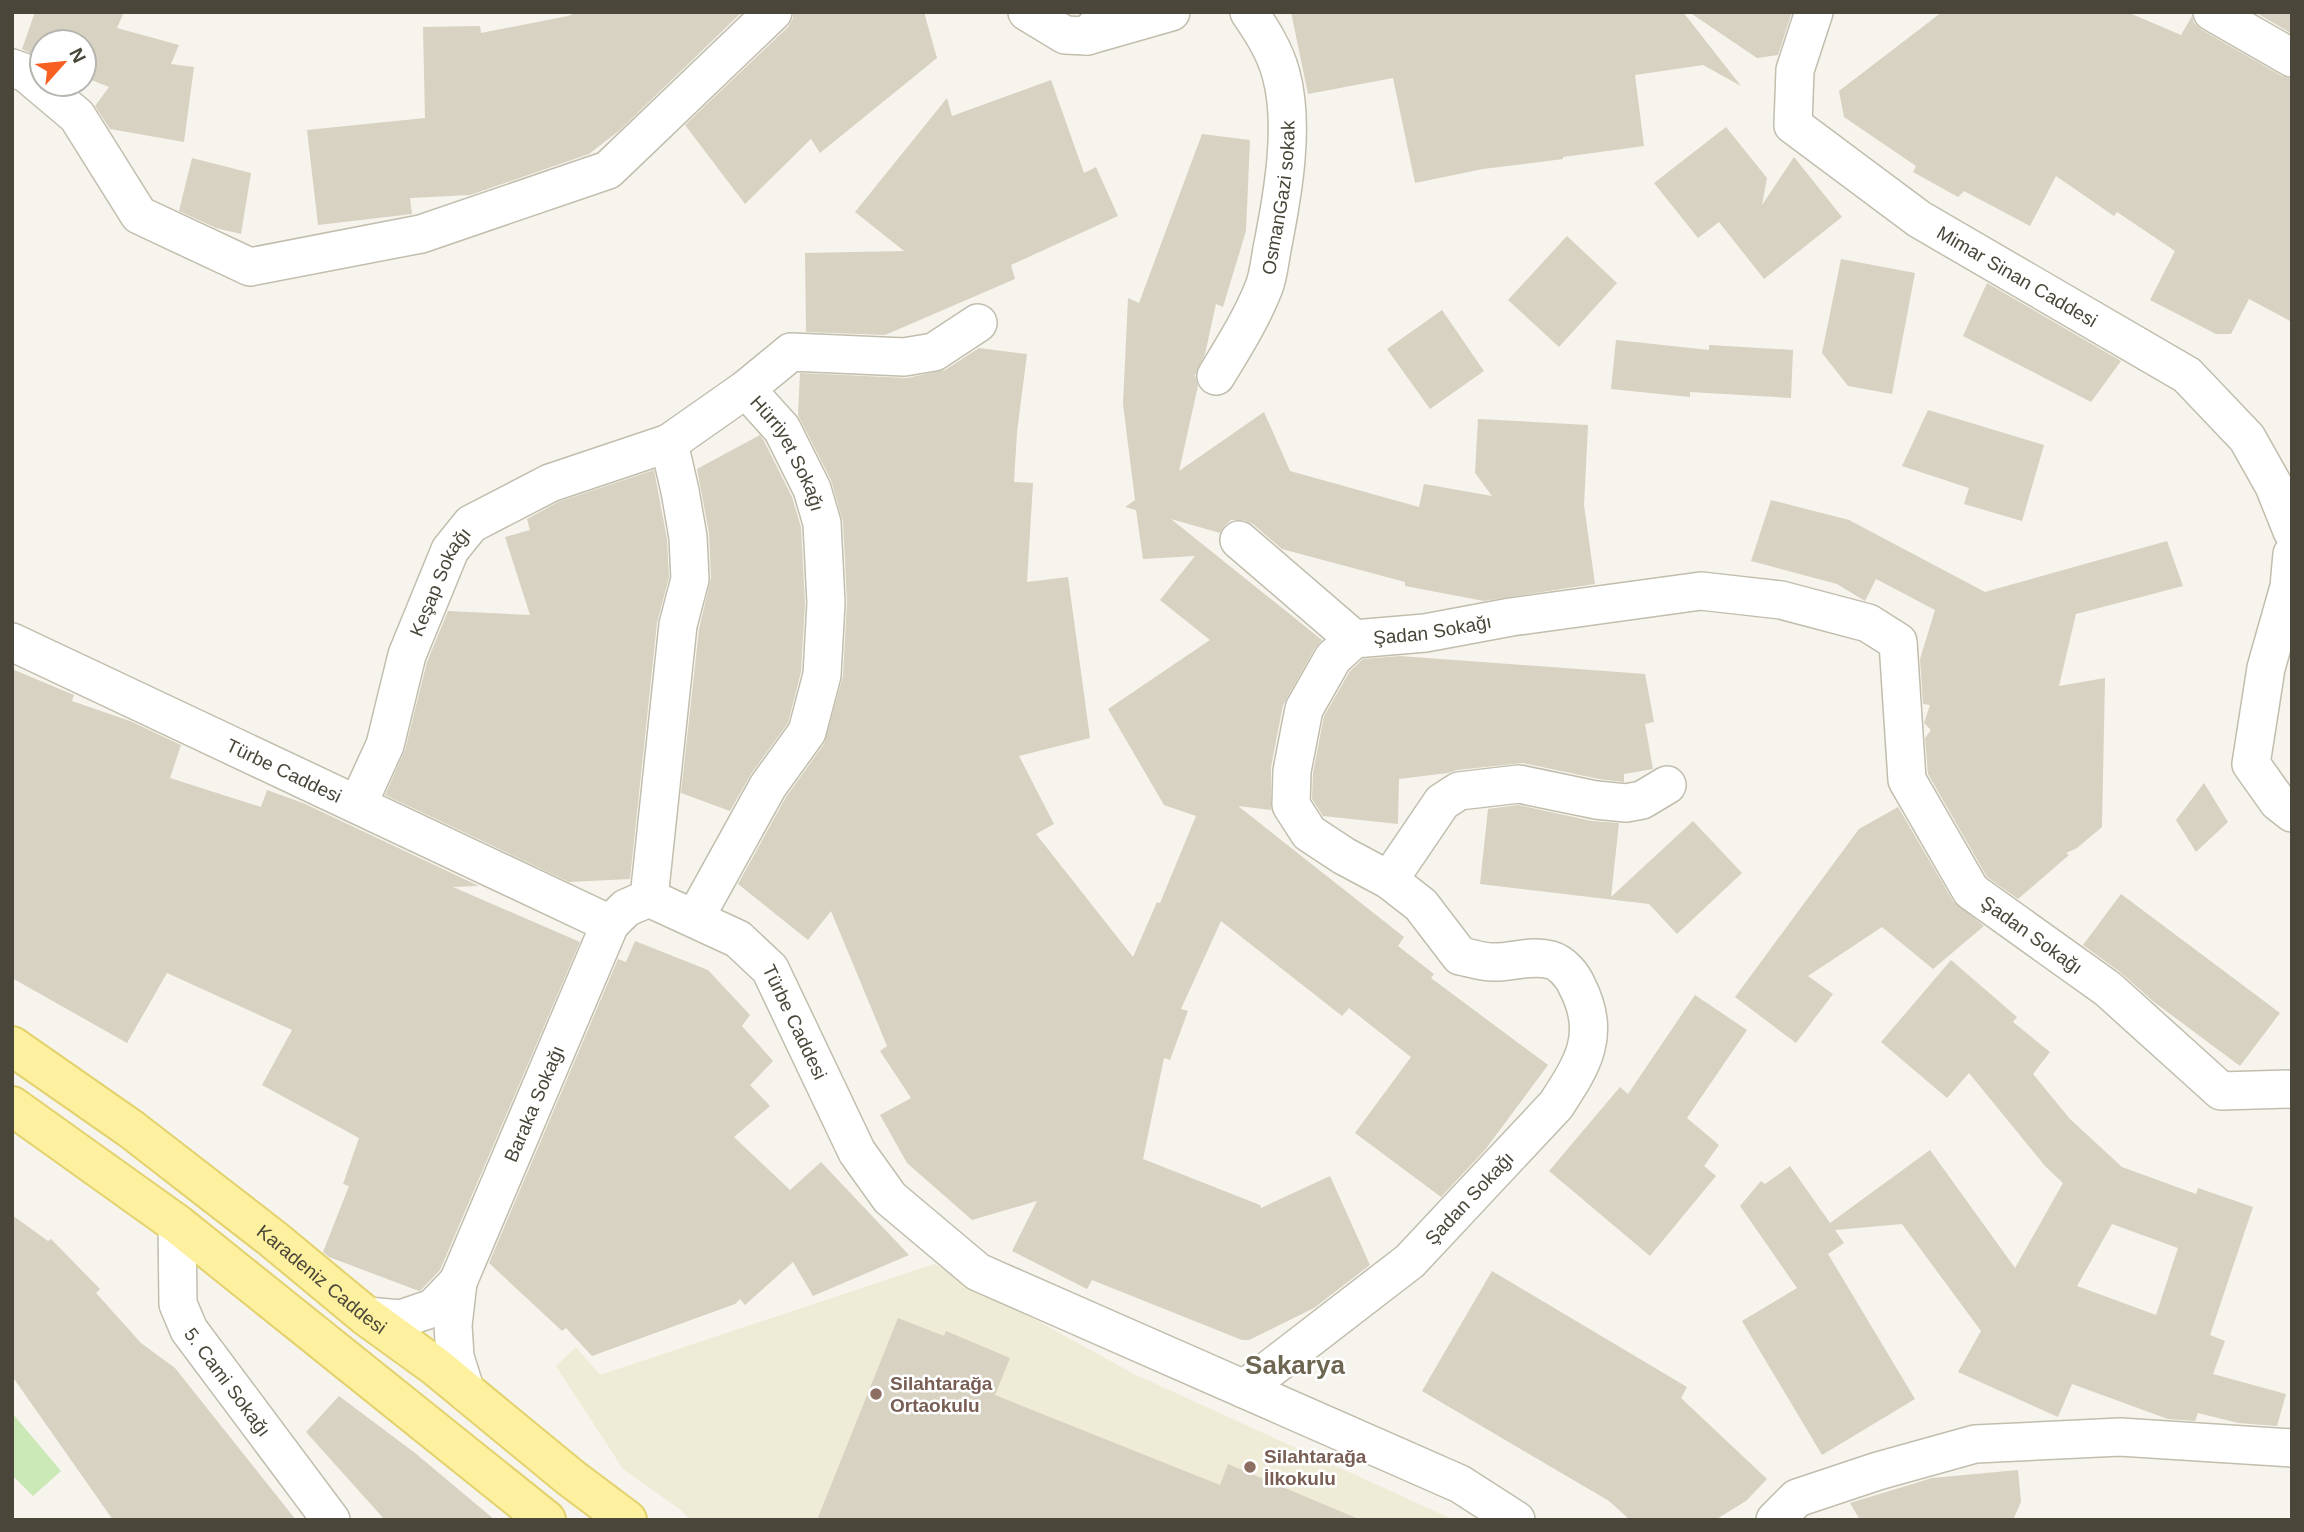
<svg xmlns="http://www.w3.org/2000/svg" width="2304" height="1532" font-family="Arial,sans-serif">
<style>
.education{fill:#eeebd6}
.green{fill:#cae9b6}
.building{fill:#d7d2c1;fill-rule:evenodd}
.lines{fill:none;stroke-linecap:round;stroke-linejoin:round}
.street-casing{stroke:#c1beae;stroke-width:40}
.primary-casing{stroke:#e3d16c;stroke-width:42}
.street{stroke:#fff;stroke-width:37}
.primary{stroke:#fdf09e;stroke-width:38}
.education-dot{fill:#8d6e63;stroke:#fff;stroke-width:2.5}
.labels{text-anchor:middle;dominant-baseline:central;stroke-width:5;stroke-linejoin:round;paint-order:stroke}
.street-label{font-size:19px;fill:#4a4639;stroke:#fff}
.education-label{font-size:19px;font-weight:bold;fill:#785e54;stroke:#fff;text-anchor:start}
.district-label{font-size:26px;font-weight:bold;fill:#6d6650;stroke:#fff}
</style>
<rect width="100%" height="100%" fill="#f6f4ec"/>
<!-- education -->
<path class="education" d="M 934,1264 L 1134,1374 L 1454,1520 L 690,1520 L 681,1510 L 623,1469 L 556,1366 L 576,1347 L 600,1375 Z"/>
<!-- green -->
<path class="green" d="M 12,1413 L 61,1471 L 33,1496 L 12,1475 Z"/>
<!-- building -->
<path class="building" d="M 35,12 L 124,12 L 117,28 L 179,45 L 171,64 L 194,67 L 184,142 L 110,129 L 95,106 L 109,87 L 84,77 L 84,42 L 42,42 L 42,59 L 22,49 Z
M 579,12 L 742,12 L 620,130 L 589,154 L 470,195 L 410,198 L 412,214 L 318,225 L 307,130 L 425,118 L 423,27 L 480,26 L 481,33 L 568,16 Z
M 793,12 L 924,12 L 937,58 L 820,153 L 811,139 L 745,204 L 685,125 L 788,27 L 793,18 Z
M 1291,12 L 1683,12 L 1741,86 L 1703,65 L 1635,75 L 1644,146 L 1563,157 L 1563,159 L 1483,169 L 1415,183 L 1393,78 L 1308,94 Z
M 1689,12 L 1792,12 L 1778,55 L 1757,58 Z
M 1942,12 L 2127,12 L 2181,35 L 2192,16 L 2194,23 L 2202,30 L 2282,76 L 2292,79 L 2292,322 L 2249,299 L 2231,334 L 2216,334 L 2150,300 L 2175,251 L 2117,212 L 2114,216 L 2056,176 L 2030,226 L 1964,191 L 1958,197 L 1913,172 L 1916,166 L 1844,117 L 1839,91 Z
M 2255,12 L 2292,12 L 2292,34 Z
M 1051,80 L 1084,173 L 1096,167 L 1118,216 L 1011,265 L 1015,279 L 885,335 L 806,332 L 805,253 L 904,251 L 855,212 L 947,98 L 952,116 Z
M 1726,127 L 1767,178 L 1762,205 L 1794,157 L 1842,217 L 1764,279 L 1719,222 L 1698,238 L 1654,183 Z
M 1202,134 L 1250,140 L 1246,231 L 1223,307 L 1216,304 L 1205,354 L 1195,375 L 1198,386 L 1179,471 L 1264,412 L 1290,471 L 1419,507 L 1424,484 L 1492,496 L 1475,473 L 1478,419 L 1588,425 L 1584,505 L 1595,584 L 1484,601 L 1405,586 L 1405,582 L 1282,549 L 1253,524 L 1244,520 L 1231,520 L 1224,526 L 1220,533 L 1171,519 L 1322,640 L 1315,648 L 1283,705 L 1271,767 L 1271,810 L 1238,806 L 1404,937 L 1398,946 L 1434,974 L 1431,978 L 1548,1065 L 1485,1150 L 1441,1197 L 1355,1133 L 1411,1057 L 1349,1008 L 1342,1016 L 1221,921 L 1181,1009 L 1188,1011 L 1170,1060 L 1164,1058 L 1143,1159 L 1260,1205 L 1261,1208 L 1330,1176 L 1370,1265 L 1314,1308 L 1249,1340 L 1242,1340 L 1092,1280 L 1087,1289 L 1012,1251 L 1037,1201 L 972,1220 L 907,1163 L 880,1115 L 911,1098 L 880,1051 L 887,1046 L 831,911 L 808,940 L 738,884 L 786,797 L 824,744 L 843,676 L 847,602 L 843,522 L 831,480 L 798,415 L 800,373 L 907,378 L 945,370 L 979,348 L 1027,354 L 1017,432 L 1014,482 L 1033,483 L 1027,582 L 1068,577 L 1090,738 L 1019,756 L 1054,824 L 1036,834 L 1133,957 L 1157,902 L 1160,903 L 1196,816 L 1164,805 L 1108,709 L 1210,640 L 1160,600 L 1195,556 L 1143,559 L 1136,510 L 1125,507 L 1135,500 L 1123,404 L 1128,298 L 1139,303 Z
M 192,158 L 251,173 L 241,234 L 216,228 L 179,211 Z
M 1567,236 L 1617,283 L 1559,347 L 1508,300 Z
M 1841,259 L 1915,273 L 1892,394 L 1848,386 L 1822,353 Z
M 1987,283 L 2121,361 L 2091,402 L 1963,336 Z
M 1442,310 L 1484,371 L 1430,409 L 1387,349 Z
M 1616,340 L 1709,350 L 1709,345 L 1793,350 L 1791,398 L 1690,392 L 1690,397 L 1611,389 Z
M 1928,410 L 2044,445 L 2022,521 L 1964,504 L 1969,488 L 1902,466 Z
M 760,435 L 764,441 L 792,497 L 801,527 L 805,603 L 801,672 L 788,723 L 751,774 L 730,811 L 681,793 L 699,629 L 711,578 L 709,533 L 697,469 Z
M 654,470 L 667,539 L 669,577 L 657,623 L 630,879 L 569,882 L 385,795 L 405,750 L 427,662 L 448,611 L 530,615 L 505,537 L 530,530 L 527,519 L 558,502 Z
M 1771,500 L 1849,520 L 1985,592 L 2167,541 L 2183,586 L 2076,614 L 2059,686 L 2105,678 L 2102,827 L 2077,848 L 2066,853 L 2069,855 L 2018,899 L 1987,877 L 1928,774 L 1925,738 L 1931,730 L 1924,723 L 1930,705 L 1923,704 L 1920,659 L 1935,610 L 1876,579 L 1865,601 L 1837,584 L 1751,561 Z
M 1400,656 L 1645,674 L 1654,722 L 1645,724 L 1653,769 L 1624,774 L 1624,782 L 1599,779 L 1523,763 L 1457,770 L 1448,773 L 1399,779 L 1398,824 L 1323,816 L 1312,799 L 1313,773 L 1324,716 L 1350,671 L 1363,659 Z
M 12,669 L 74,695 L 72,701 L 130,721 L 181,745 L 170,778 L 261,807 L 267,790 L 303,803 L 479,886 L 453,887 L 580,942 L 440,1270 L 421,1290 L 419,1291 L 329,1257 L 323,1252 L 349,1186 L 343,1184 L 359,1138 L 262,1085 L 292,1030 L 167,973 L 127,1043 L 12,978 Z
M 2204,783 L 2228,822 L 2196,852 L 2176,820 Z
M 1518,805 L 1592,821 L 1619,823 L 1611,897 L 1693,821 L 1742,873 L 1677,934 L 1649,904 L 1480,884 L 1488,809 Z
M 1898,807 L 1953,901 L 1984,926 L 1933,969 L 1882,927 L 1808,976 L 1833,994 L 1796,1043 L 1735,997 L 1859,829 Z
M 2121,894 L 2280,1013 L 2240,1066 L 2154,1002 L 2120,972 L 2083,945 Z
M 635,941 L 708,970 L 750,1015 L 742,1026 L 773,1061 L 750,1085 L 770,1106 L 734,1137 L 790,1190 L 821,1162 L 909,1255 L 813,1296 L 793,1262 L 745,1305 L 740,1299 L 735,1304 L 592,1356 L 566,1328 L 562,1331 L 489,1263 L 618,959 L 626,962 Z
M 1951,960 L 2017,1017 L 2013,1022 L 2050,1052 L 2033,1074 L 2070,1119 L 2122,1167 L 2196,1194 L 2198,1188 L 2253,1207 L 2210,1335 L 2225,1341 L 2213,1374 L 2286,1394 L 2277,1426 L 2238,1423 L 2198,1413 L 2195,1421 L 2168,1419 L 2072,1384 L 2058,1417 L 1958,1372 L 1981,1331 L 1902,1224 L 1835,1230 L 1844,1243 L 1828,1254 L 1915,1399 L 1822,1455 L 1742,1321 L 1797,1288 L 1740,1206 L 1761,1181 L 1765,1184 L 1790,1166 L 1830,1223 L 1930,1150 L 2015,1268 L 2063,1183 L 2045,1166 L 1969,1073 L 1947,1098 L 1881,1042 ZM 2112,1224 L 2178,1248 L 2156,1315 L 2077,1286 Z
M 1695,995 L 1747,1030 L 1687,1118 L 1719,1145 L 1704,1166 L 1716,1176 L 1650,1256 L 1549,1171 L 1620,1087 L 1628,1094 Z
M 12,1215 L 48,1241 L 51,1239 L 100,1289 L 96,1293 L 141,1343 L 175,1368 L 296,1520 L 113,1520 L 12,1376 Z
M 1492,1271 L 1687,1387 L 1681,1398 L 1767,1479 L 1746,1501 L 1715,1520 L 1630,1520 L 1609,1501 L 1422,1391 Z
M 898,1318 L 944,1336 L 946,1331 L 1010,1358 L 995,1395 L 1220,1485 L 1228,1464 L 1361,1520 L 817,1520 Z
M 339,1396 L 415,1453 L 495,1520 L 385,1520 L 306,1432 Z
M 2018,1470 L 2021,1502 L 2013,1520 L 1860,1520 L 1850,1503 L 1932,1478 Z"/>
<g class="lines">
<defs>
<g id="street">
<path d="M 1027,12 L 1065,35 L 1087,36 L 1109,12"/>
<path id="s1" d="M 1814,12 L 1795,70 L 1793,125 L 1919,219 L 2187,375 L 2247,438 L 2274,486 L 2292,531"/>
<path d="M 2212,12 L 2292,58"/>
<path d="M 1087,36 L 1171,12"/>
<path d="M 12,68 L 26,73 L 77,116 L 139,215 L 250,267 L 421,234 L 608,170 L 773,12"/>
<path id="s2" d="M 1216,376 C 1233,348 1252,318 1264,287 C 1269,274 1270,258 1273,244 C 1283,193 1295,125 1281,74 C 1275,51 1262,31 1249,12"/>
<path d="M 746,389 L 791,352 L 904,357 L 934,352 L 978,323"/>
<path d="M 1239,540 L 1354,639"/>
<path d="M 2292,554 L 2289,587 L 2266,668 L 2251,764 L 2278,802 L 2292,813"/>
<path id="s3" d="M 12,642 L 610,924"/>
<path id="s4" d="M 358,804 L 385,745 L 407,655 L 450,550 L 471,524 L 550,483 L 669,443"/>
<path d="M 1389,880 L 1442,802 L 1459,791 L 1519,784 L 1596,800 L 1626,803 L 1642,800 L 1667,785"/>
<path id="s5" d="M 649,898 L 678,625 L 690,579 L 688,537 L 680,491 L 669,443 L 746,389 L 782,429 L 812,489 L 822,523 L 826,603 L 822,675 L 807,732 L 768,786 L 695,918"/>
<path id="s6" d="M 177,1224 L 178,1304 L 189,1330 L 331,1520"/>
<path d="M 366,1316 L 401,1319 L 433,1308 L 458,1282"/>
<path id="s7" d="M 1244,1389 L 1410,1261 L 1556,1105 C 1583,1064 1602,1034 1577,986 C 1573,976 1562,963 1551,960 C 1531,954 1512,963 1492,962 C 1482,962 1471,958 1460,956 L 1421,905 L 1389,880 L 1344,856 L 1309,833 L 1291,805 L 1292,771 L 1304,709 L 1333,658 L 1354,639 L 1425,633 L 1511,617 L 1701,591 L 1781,600 L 1868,623 L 1898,642 L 1907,780 L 1971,891 L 2108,989 L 2221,1091 L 2292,1089"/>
<path id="s8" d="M 466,1392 L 455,1357 L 453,1325 L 458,1282 L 610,924 L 626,908 L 649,898 L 738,939 L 770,969 L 857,1152 L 890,1198 L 978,1272 L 1460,1484 L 1516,1520"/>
<path d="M 1775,1520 L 1797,1498 L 1878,1471 L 1975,1444 L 2120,1437 L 2292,1448"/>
</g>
<g id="primary">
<path id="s9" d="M 12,1046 L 131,1129 L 273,1239 L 366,1316 L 435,1366 L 571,1478 L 627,1520"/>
<path d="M 12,1106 L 177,1224 L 546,1520"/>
</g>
</defs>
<!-- street casing -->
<use href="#street" class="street-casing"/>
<!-- primary casing -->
<use href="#primary" class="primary-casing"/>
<!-- street -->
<use href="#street" class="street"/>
<!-- primary -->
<use href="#primary" class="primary"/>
</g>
<!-- markers -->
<g class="education-dot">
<circle cx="876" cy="1394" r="7"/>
<circle cx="1250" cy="1467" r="7"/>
</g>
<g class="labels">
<!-- street labels -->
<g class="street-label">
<text stroke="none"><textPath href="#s2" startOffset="192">OsmanGazi sokak</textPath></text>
<text stroke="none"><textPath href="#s1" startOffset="387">Mimar Sinan Caddesi</textPath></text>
<text stroke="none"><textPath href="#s5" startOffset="632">Hürriyet Sokağı</textPath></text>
<text stroke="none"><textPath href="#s4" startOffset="238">Keşap Sokağı</textPath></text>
<text stroke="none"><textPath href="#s7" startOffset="1176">Şadan Sokağı</textPath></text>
<text stroke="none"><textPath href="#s3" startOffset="301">Türbe Caddesi</textPath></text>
<text stroke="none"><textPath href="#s7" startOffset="1995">Şadan Sokağı</textPath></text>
<text stroke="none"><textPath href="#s8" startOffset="749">Türbe Caddesi</textPath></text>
<text stroke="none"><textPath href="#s8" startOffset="306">Baraka Sokağı</textPath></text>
<text stroke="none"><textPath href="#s7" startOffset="296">Şadan Sokağı</textPath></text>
<text stroke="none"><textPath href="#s9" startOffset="388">Karadeniz Caddesi</textPath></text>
<text stroke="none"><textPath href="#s6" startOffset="173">5. Cami Sokağı</textPath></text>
</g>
<!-- education labels -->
<g class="education-label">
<text x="890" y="1383">Silahtarağa<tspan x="890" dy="22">Ortaokulu</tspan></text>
<text x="1264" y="1456">Silahtarağa<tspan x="1264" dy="22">İlkokulu</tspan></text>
</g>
<!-- district labels -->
<g class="district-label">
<text x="1295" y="1365">Sakarya</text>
</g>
</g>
<!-- border -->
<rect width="2304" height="1532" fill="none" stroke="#4a4639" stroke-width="28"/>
<!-- north arrow -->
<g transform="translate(63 63) rotate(63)"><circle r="33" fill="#ffffff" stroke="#b7b5b0" stroke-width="2"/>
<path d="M0-5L12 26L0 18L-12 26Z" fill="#f76021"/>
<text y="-10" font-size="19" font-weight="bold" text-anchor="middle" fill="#4a4639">N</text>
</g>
</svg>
